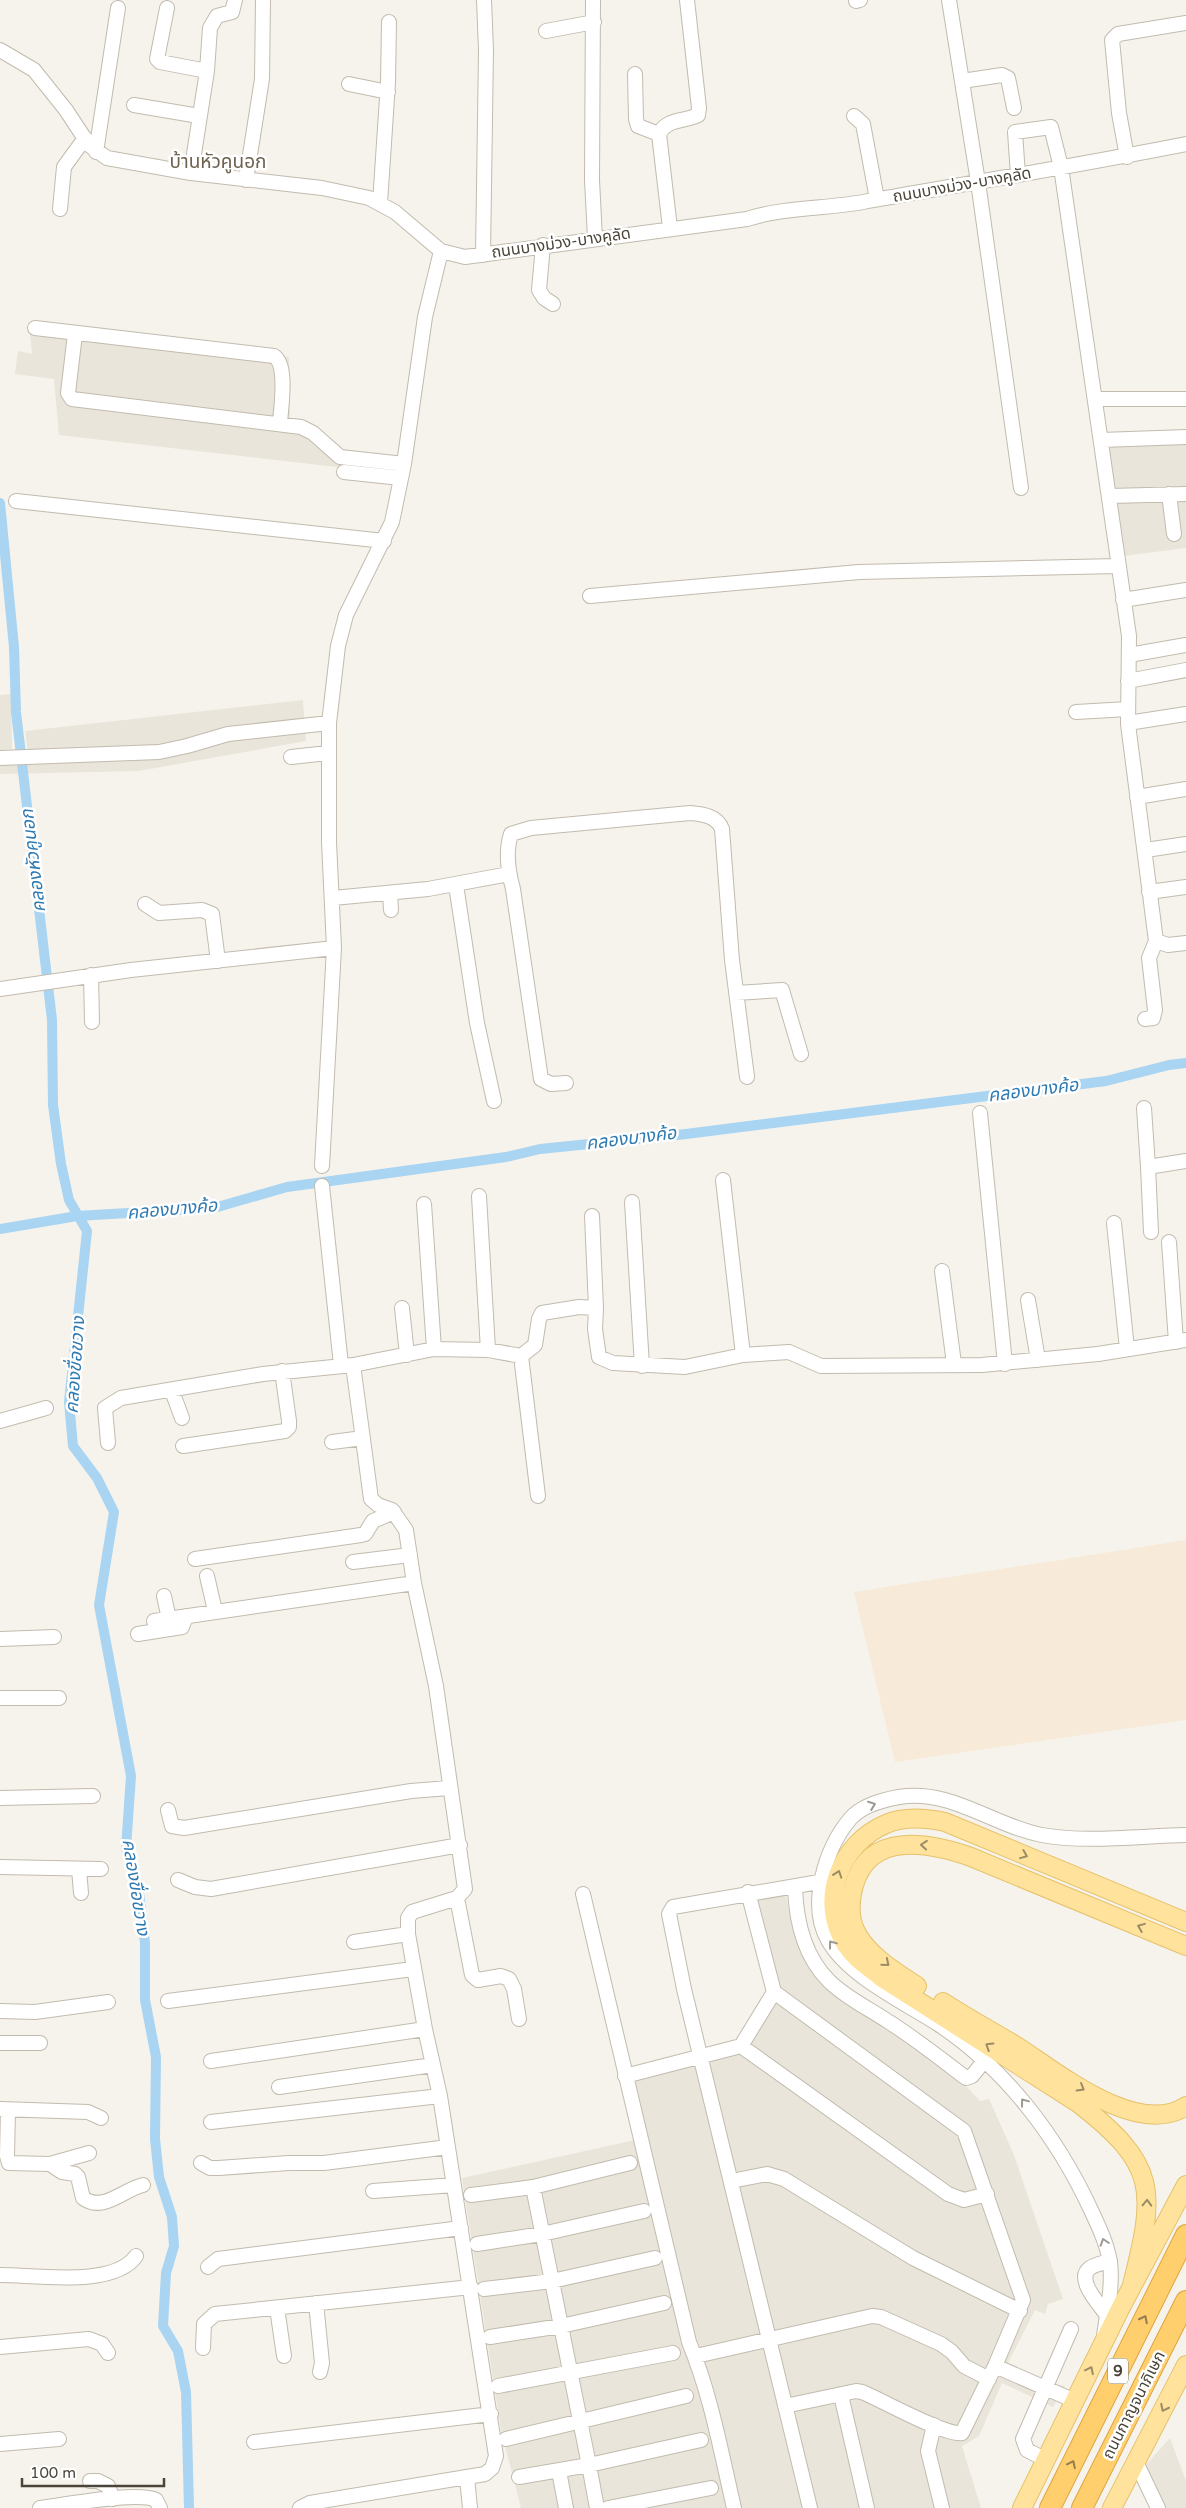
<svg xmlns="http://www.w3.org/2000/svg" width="1186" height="2508" font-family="'Varela Round','Noto Sans Thai',sans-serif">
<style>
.residential{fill:#eae5da}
.commercial{fill:#f7ead8}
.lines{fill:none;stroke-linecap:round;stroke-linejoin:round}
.canal{stroke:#a9d4f2;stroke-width:10}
.minor-casing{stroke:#c2bbae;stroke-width:16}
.major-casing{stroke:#e6c16a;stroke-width:20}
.highway-casing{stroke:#e0a43c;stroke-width:22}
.minor{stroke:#fff;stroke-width:14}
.major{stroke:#ffe39c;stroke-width:18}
.highway{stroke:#ffcf6e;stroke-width:20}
.oneway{stroke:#9c9892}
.oneway2{stroke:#9c8c66}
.oneway3{stroke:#937c4e}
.labels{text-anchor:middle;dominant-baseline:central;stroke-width:5;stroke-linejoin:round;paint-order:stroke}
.shield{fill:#fff;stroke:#817c74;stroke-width:1}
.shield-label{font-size:15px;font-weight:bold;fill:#4b4439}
.street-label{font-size:16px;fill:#4b4439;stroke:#fff}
.water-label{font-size:18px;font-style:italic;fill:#2e7ab2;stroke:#fff}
.quarter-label{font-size:19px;fill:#6e6250;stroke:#fff}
</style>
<rect width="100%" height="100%" fill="#f6f3ec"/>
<!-- residential -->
<path class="residential" d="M 29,323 L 289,357 L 290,418 L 316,429 L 343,449 L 398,457 L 398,474 L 59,435 L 54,379 L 15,374 L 18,351 L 32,354 Z
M 1186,444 L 1186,548 L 1123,556 L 1109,445 Z
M 11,694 L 12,749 L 0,750 L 0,695 Z
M 303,700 L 306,741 L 139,771 L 0,774 L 0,752 L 28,751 L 25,731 Z
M 784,1885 L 789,1911 L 803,1957 L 817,1978 L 963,2083 L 980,2101 L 989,2099 L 1014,2155 L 1063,2299 L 1048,2304 L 1045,2314 L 1035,2310 L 1008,2363 L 1043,2381 L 1065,2386 L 1053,2407 L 1002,2383 L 979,2436 L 962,2446 L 981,2508 L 521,2508 L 501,2431 L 462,2178 L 635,2140 L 620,2074 L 741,2042 L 768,1994 L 745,1890 Z
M 1170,2438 L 1186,2481 L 1186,2508 L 1153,2508 L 1136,2476 Z"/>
<!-- commercial -->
<path class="commercial" d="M 1186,1540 L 1186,1720 L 895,1762 L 854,1592 Z"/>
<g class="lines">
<!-- canal -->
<path class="canal" d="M 0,503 L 14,647 L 16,712 L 52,1020 L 53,1105 L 61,1164 L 69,1200 L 87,1231 L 69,1402 L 73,1446 L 97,1478 L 114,1512 L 99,1605 L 131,1776 L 126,1848 L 139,1893 L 145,1943 L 145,2000 L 156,2057 L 155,2139 L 159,2177 L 172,2217 L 174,2246 L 166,2273 L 163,2326 L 178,2351 L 186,2392 L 189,2508
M 0,1229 L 77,1216 L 214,1208 L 287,1187 L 506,1157 L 540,1149 L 678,1135 L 1106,1081 L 1169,1065 L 1186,1063"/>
<defs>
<path id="minor" d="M 593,0 L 592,180 L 595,238
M 949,0 L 978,182 L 1021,488
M 856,1 L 860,0
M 167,8 L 157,59 L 160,62 L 207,71
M 546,31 L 594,22
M 0,50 L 34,70 L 66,110 L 89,145 L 107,158 L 191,173 L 322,188 L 369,198 L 395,212 L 441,251 L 465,257 L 747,219 C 784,207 825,209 863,202 C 971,183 1079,165 1186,144
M 635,74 L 636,119 L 638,126 L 659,134
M 962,81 L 1002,75 L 1008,78 L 1014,108
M 349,84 L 388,92
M 134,105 L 199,116
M 854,116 L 863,124 L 877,199
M 96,152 L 118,8
M 1127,157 L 1119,113 L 1112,40 L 1118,34 L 1186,23
M 191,173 L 207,71 L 210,28 L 217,16 L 232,12 L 235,0
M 1018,175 L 1015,132 L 1051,127 L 1061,167 L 1129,636 L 1128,724 L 1156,941 L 1149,958 L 1155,1010 L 1153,1018 L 1145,1019
M 246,180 L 262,79 L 263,0
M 380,203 L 388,83 L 389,22
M 60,209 L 64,167 L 85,138
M 670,228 L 659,134 C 667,118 684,122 698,115 L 699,108 L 687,0
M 543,245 L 539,290 L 544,298 L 553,304
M 483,255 L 486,50 L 484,0
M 35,328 L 274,356 C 288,365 281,407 280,423
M 75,334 L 68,393 L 72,399 L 301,427 L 313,433 L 340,457 L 404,464
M 1095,399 L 1186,399
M 1101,440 L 1186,437
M 344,472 L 401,478
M 1169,494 L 1174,534
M 1110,496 L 1186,494
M 16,501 L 384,541
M 590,596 L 859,572 L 1118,566
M 1123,600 L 1186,590
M 1129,655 L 1186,645
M 1128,681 L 1186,670
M 1076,712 L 1128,709
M 1128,723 L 1186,714
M 291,757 L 328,753
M 0,758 L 159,752 L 187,746 L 228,734 L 329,723
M 1137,797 L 1186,789
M 1146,850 L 1186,844
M 456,885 L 477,1023 L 494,1101
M 1149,892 L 1186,887
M 390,893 L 391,910
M 333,898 L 428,889 L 509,874
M 145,904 L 159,913 L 202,910 L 212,914 L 218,961
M 1156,941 L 1168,945 L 1186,943
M 91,975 L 92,1022
M 0,989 L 131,970 L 334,948
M 736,993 L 782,990 L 801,1054
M 566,1083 L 551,1084 L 541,1079 L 513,889 C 508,871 505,852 511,834 L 531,828 L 690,813 C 703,814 717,816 722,829 L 732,960 L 747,1077
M 1144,1108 L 1148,1167
M 980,1113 L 1005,1364
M 322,1166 L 334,948 L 329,842 L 329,723 L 338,646 L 346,615 L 392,522 L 404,464 L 425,317 L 441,251
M 723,1180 L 743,1355
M 322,1186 L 341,1365
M 479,1196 L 488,1350
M 632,1202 L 642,1366
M 424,1204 L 434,1349
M 592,1216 L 596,1308
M 1114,1223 L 1127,1349
M 1151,1232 L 1148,1167 L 1186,1161
M 1169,1242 L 1176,1342
M 942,1271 L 954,1364
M 1028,1300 L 1038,1360
M 402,1308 L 407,1355
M 521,1356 L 538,1496
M 172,1391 L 182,1418
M 0,1421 L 46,1408
M 332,1442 L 363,1438
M 108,1443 L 105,1408 L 121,1398 L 263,1374 L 353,1365 L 434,1349 L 488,1350 L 521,1356 L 535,1345 L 539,1319 L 542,1313 L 579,1307 L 596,1308 L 595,1329 L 599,1357 L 613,1363 L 685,1367 L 743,1355 L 789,1352 L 821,1366 L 982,1365 L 1098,1354 L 1186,1340
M 183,1446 L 285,1431 L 289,1427 L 289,1421 L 282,1371
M 195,1559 L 361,1535 L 365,1534 L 373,1521 L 394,1512
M 353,1562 L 410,1555
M 207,1576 L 215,1611
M 164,1596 L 169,1619
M 154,1621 L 414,1583
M 138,1634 L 182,1627 L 186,1616
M 0,1639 L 54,1637
M 0,1698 L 59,1698
M 0,1798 L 93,1796
M 168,1810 L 172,1826 L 184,1828 L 411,1791 L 449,1788
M 0,1867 L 101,1869
M 79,1869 L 81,1893
M 178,1880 L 195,1887 L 211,1889 L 460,1845
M 795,1887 C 796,1921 804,1956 829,1981 C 846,1998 870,2009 889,2022 C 916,2039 941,2059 966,2078 L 972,2076 L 984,2061
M 748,1892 L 774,1992 L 964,2131 L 1023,2300 L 995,2366 L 962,2433 C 945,2436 882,2400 862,2392 L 856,2391 L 785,2406
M 583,1894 L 689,2342 C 711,2395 721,2452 734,2508
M 457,1898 L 472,1975 L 478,1980 L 501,1976 L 509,1979 L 514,1989 L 519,2019
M 354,1942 L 408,1934
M 168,2001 L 413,1969
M 0,2011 L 35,2012 L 108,2002
M 0,2043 L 40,2043
M 741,2046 L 948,2194 L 964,2200 L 987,2194
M 211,2061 L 425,2029
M 625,2076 L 741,2046 L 774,1992
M 279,2087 L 433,2065
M 1,2109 L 88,2112 L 101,2118
M 8,2110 L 7,2156 L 9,2163 L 50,2164 L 62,2172 L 75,2174 L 78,2177 L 83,2198 C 103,2213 124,2189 143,2185
M 211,2122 L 440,2096
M 201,2163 L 210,2168 L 219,2168 L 289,2163 L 324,2163 L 448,2147
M 50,2164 L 89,2153
M 731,2181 L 767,2174 L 784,2179 L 913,2258 L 1020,2311
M 373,2191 L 454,2185
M 471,2195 L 533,2187 L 630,2163
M 477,2244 L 542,2234 L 644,2211
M 208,2267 L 218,2259 L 461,2228
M 0,2275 C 35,2275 114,2288 136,2256
M 484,2289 L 552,2281 L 655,2258
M 316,2303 L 322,2363 L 320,2372
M 277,2308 L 284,2356
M 1106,2314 C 1099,2304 1075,2279 1090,2268 C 1095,2264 1104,2263 1110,2261
M 1104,2336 C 1107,2312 1113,2286 1110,2262 C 1107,2244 1099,2227 1091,2210 C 1057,2137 1006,2069 938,2024 C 904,2002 848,1976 828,1940 C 808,1905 825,1849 850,1819 C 861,1806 882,1800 899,1797 C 950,1788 994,1826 1042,1835 C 1085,1843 1141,1836 1186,1835
M 490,2337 L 561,2326 L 664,2303
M 0,2347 L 89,2339 L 102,2344 L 108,2353
M 203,2348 L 204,2324 L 215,2314 L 471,2287
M 696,2356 L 872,2316 L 881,2317 L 941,2344 L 952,2352 L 964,2366 L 989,2379
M 995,2366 L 1075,2401
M 498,2386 L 673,2353
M 841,2395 L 867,2508
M 934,2425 L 928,2451 L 942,2508
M 506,2439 L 686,2396
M 254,2442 L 491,2414
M 0,2444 L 59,2439
M 1046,2460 L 1027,2450 L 1023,2439 L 1071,2329
M 1136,2462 L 1158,2508
M 559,2471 L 566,2508
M 519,2477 L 589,2465 L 533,2187
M 467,2478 L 470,2508
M 90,2481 L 98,2481 L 108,2486 L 113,2499
M 40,2508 C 63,2505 138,2491 156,2500 L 160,2508
M 300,2508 L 310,2503 L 485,2474 L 492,2468 L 496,2456 L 440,2096 L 425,2029 L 408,1934 L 408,1918 L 412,1912 L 457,1898 L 465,1889 L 436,1686 L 414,1583 L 406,1530 L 392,1510 L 378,1505 L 371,1499 L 353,1365
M 597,2508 L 589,2465 L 701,2440
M 608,2508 L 711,2488
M 810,2508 L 684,1989 L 669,1914 L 673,1907 L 819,1882"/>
<path id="major" d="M 917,1986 C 895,1972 866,1954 855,1930 C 849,1916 850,1899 854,1885 C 870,1830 931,1843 971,1857 L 1186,1946
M 943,2002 C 967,2018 994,2032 1018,2047 C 1058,2073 1138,2138 1186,2106
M 1132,2285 C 1156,2190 1158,2165 1078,2103 L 882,1978 C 870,1968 855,1959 846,1945 C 818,1901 839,1844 886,1824 C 904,1816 926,1818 945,1822 L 1186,1922
M 1022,2508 L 1121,2307 L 1186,2185
M 1112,2508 L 1186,2365"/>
<path id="highway" d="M 1050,2508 L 1186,2235
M 1082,2508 L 1186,2301"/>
</defs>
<!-- minor casing -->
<use href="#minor" class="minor-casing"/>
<!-- major casing -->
<use href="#major" class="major-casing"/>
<!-- highway casing -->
<use href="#highway" class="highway-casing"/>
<!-- minor -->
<use href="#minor" class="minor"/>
<!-- major -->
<use href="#major" class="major"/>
<!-- highway -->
<use href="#highway" class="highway"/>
</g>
<!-- one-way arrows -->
<defs><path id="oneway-chevron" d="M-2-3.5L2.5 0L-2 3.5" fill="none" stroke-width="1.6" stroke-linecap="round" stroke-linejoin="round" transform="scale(1.25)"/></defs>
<g class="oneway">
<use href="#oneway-chevron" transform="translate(872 1805) rotate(-21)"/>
<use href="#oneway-chevron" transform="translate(832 1944) rotate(-127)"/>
<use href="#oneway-chevron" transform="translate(1024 2102) rotate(-127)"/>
<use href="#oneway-chevron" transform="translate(1104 2242) rotate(-108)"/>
</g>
<g class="oneway2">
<use href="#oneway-chevron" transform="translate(924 1845) rotate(-175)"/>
<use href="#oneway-chevron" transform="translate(1024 1855) rotate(22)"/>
<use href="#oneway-chevron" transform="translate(838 1874) rotate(-71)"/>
<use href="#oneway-chevron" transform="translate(1141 1927) rotate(-158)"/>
<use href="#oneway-chevron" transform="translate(886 1963) rotate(39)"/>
<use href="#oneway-chevron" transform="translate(989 2046) rotate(-148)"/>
<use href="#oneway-chevron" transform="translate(1081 2088) rotate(30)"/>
<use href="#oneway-chevron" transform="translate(1147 2203) rotate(-88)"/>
<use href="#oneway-chevron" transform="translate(1090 2370) rotate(-64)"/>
<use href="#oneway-chevron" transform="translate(1164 2408) rotate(117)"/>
</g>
<g class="oneway3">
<use href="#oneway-chevron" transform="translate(1144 2319) rotate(-63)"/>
<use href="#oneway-chevron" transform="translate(1072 2464) rotate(-64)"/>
</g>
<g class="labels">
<!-- shield labels -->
<rect class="shield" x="1108" y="2358.5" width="20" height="25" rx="4"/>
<g class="shield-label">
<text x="1118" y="2371">9</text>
</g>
<!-- street labels -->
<g class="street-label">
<text transform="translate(962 185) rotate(-10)">ถนนบางม่วง-บางคูลัด</text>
<text transform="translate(561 243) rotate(-8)">ถนนบางม่วง-บางคูลัด</text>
<text transform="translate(1134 2405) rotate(-63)">ถนนกาญจนาภิเษก</text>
</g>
<!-- water labels -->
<g class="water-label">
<text transform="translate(33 861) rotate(-97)">คลองหัวคูนอก</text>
<text transform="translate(1033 1090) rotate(-7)">คลองบางค้อ</text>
<text transform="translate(631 1138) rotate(-7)">คลองบางค้อ</text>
<text transform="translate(172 1209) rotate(-5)">คลองบางค้อ</text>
<text transform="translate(75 1365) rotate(-86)">คลองขื่อขวาง</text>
<text transform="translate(136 1887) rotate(81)">คลองขื่อขวาง</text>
</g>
<!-- quarter labels -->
<g class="quarter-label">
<text x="218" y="162">บ้านหัวคูนอก</text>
</g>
</g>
<!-- scale -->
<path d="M22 2478v8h142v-8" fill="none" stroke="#4b4439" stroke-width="2.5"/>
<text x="30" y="2478" font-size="15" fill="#4b4439" stroke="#ffffff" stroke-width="4" paint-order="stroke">100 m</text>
</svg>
